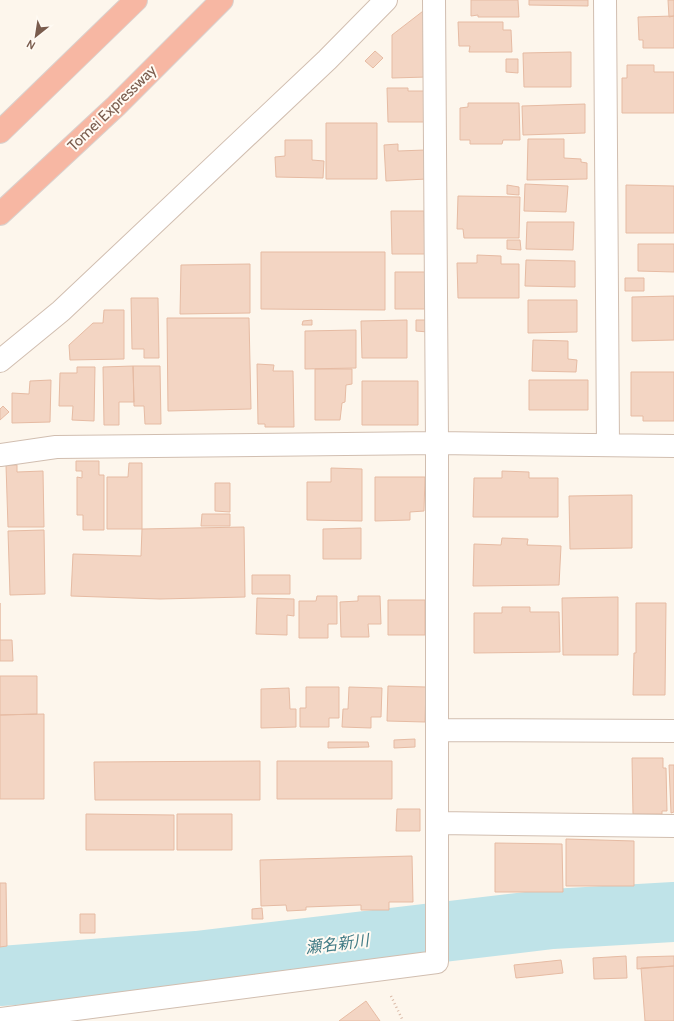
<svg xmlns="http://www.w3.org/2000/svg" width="674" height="1021" font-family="Cabin,'Noto Sans JP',sans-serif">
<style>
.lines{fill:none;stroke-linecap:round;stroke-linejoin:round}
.river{stroke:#bfe3e8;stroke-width:60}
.building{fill:#f3d5c3;stroke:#e6bba3}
.street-casing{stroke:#d1beb0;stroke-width:24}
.highway-casing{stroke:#dad1cd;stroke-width:24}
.path{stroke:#d9b8a5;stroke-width:2.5;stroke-dasharray:1 3;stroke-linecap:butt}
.street{stroke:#fff;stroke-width:22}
.highway{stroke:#f7b7a3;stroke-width:22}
.labels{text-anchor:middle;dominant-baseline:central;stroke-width:4;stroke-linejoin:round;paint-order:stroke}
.street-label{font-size:15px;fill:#7a5c4d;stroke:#fffaf3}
.water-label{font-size:16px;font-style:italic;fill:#437c86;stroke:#fffaf3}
</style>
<rect width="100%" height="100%" fill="#fdf6ec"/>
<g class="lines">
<!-- river -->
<path class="river" d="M 0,976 L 197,961 L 552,919 L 674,912"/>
</g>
<!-- building -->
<path class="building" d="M 471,0 L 518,0 L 519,17 L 478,17 L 478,15 L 471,16 Z
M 529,0 L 588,0 L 588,6 L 529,5 Z
M 668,0 L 674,0 L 674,16 L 669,17 Z
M 427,8 L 427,77 L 392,78 L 392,35 Z
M 674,16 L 674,48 L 643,48 L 643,40 L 639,40 L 638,17 Z
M 458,22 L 503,22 L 503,30 L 511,30 L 512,52 L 469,52 L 470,46 L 459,46 Z
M 375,51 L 383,58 L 373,68 L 365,61 Z
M 571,52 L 571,87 L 524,87 L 523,53 Z
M 506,59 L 518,59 L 518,73 L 506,72 Z
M 627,65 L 654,65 L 654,72 L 674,72 L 674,113 L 622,113 L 622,78 L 627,78 Z
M 387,88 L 408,88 L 408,91 L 424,91 L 424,122 L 388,122 Z
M 468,103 L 519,103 L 520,140 L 503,140 L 502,144 L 470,144 L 470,140 L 460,140 L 460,108 L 468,107 Z
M 585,104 L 585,133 L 523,135 L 522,106 Z
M 326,123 L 377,123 L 377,179 L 326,179 Z
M 528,139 L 564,139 L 564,158 L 581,159 L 581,162 L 587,163 L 587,179 L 527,180 Z
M 285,140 L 312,140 L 312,160 L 324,161 L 323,178 L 276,177 L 275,157 L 285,156 Z
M 398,144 L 398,151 L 425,150 L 427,179 L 386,181 L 384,145 Z
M 525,184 L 568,186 L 566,212 L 524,211 Z
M 507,185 L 519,187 L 519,195 L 507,194 Z
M 626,185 L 674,186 L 674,233 L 626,233 Z
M 458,196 L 520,197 L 519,238 L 464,238 L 463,229 L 457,229 Z
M 391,211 L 424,211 L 425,254 L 392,254 Z
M 527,222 L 574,222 L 573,250 L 526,249 Z
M 507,240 L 520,240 L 521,250 L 507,249 Z
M 638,244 L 674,244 L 674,272 L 638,271 Z
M 261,252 L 385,252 L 385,310 L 261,309 Z
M 477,255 L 501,256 L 501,264 L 519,264 L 519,298 L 458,298 L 457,263 L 477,263 Z
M 526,260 L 575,261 L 575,287 L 525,286 Z
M 250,264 L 250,313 L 180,314 L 181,265 Z
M 395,272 L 428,272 L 428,309 L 395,309 Z
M 625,278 L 644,278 L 644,291 L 625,291 Z
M 674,296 L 674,340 L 632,341 L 632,297 Z
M 131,298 L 158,298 L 159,358 L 144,358 L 144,349 L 132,349 Z
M 528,300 L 577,300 L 577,332 L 528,333 Z
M 104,310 L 124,310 L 124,359 L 70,360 L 69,345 L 93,323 L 103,323 Z
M 167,318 L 249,318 L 251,409 L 168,411 Z
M 312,320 L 312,325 L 302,325 L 303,321 Z
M 407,320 L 407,358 L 362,358 L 361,321 Z
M 416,320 L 430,320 L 428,332 L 416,331 Z
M 356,330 L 356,368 L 305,369 L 305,331 Z
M 533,340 L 568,341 L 568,359 L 577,360 L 576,372 L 532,371 Z
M 257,364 L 274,365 L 273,371 L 293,371 L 294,427 L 265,427 L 265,424 L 258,424 Z
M 133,366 L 134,402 L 119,402 L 119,425 L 104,425 L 103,367 Z
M 133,366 L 160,366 L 161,424 L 145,424 L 144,406 L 134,406 Z
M 77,367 L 95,367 L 94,421 L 72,420 L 73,406 L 59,406 L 60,373 L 77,373 Z
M 315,369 L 352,369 L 352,384 L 346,385 L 345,402 L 342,403 L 340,420 L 315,420 Z
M 631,372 L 674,372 L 674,421 L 643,421 L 643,416 L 631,416 Z
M 51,380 L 50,422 L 12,423 L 12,393 L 29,394 L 30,381 Z
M 529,380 L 588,380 L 588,410 L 529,410 Z
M 362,381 L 418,381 L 418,425 L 362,425 Z
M 3,406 L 9,412 L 0,420 L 0,409 Z
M 76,461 L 99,461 L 99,475 L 104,475 L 104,530 L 83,530 L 83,515 L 77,515 L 77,477 L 82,478 L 82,471 L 76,471 Z
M 129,463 L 142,463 L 142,529 L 107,529 L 107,477 L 128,477 Z
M 6,465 L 17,465 L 17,472 L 43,471 L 44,527 L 8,527 Z
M 331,468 L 362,469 L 362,521 L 307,520 L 307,482 L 331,482 Z
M 502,471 L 529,472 L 529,478 L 558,478 L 558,517 L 473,517 L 474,478 L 502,478 Z
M 375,477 L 425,477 L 424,511 L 410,512 L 410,520 L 375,521 Z
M 215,483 L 230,483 L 230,512 L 215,511 Z
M 632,495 L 632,548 L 570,549 L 569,496 Z
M 202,514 L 230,514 L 230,526 L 201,526 Z
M 244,527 L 245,597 L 160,599 L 71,596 L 73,554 L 141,556 L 142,529 Z
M 361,528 L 361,559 L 323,559 L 323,529 Z
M 44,530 L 45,594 L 10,595 L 8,531 Z
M 502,538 L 528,539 L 527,545 L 561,546 L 559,585 L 473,586 L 474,544 L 501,545 Z
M 252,575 L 290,575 L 290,594 L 252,594 Z
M 317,596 L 337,596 L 337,624 L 328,624 L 328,638 L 299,638 L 299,601 L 316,601 Z
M 358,596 L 380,596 L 381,624 L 368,624 L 369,637 L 341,637 L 340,602 L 358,601 Z
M 618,597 L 618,655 L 563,655 L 562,598 Z
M 257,598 L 294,599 L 294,616 L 287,615 L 287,635 L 256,634 Z
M 388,600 L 425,600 L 425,635 L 388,635 Z
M 0,603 L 0,640 L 12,640 L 13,661 L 0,661 Z
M 636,603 L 666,603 L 665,695 L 633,695 L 634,653 L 636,653 Z
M 502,607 L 530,607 L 530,612 L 559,612 L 560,652 L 474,653 L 474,613 L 502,613 Z
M 0,676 L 37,676 L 37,714 L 0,715 Z
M 388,686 L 426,687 L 425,722 L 387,721 Z
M 306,687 L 339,687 L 339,718 L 329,718 L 329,727 L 300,727 L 300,708 L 306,708 Z
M 349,687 L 382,688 L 381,717 L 371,717 L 371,728 L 342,727 L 343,709 L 348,709 Z
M 289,688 L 290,709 L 296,709 L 296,727 L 261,728 L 261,689 Z
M 44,714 L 44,799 L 0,799 L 0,715 Z
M 415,739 L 415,747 L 394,748 L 394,740 Z
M 328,742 L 368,742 L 369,747 L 328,748 Z
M 632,758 L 663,758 L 663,768 L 666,768 L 667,811 L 662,811 L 662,814 L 633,814 Z
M 260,761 L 260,800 L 95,800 L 94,762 Z
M 277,761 L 392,761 L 392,799 L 277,799 Z
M 669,765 L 674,765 L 674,812 L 671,813 Z
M 397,809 L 420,809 L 420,831 L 396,831 Z
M 86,814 L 174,815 L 174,850 L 86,850 Z
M 177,814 L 232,814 L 232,850 L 177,850 Z
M 566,839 L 634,841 L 634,886 L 566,886 Z
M 495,843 L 562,844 L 563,892 L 495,892 Z
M 412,856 L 413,902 L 389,902 L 389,910 L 361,910 L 361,905 L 306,907 L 306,910 L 287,911 L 286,905 L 261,906 L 260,860 Z
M 0,883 L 6,883 L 7,946 L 0,947 Z
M 262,908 L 263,919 L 252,919 L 252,909 Z
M 80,914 L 95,914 L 95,933 L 80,933 Z
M 626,956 L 627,978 L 594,979 L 593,958 Z
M 674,956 L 674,966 L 637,969 L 637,957 Z
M 561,960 L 563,973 L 516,978 L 514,965 Z
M 674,966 L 674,1021 L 645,1021 L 641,968 Z
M 366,1001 L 380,1021 L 339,1021 Z"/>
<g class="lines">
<defs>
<path id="street" d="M 605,0 L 608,445
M 0,361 L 61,311 L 327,60 L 386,0
M 0,455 L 56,447 L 437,443 L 674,446
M 437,730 L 674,731
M 438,823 L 674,826
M 0,1019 L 437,962 L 437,443 L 434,0"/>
<path id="highway" d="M 0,132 L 136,0
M 0,214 L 116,106 L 222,0"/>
</defs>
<!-- street casing -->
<use href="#street" class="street-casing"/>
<!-- highway casing -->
<use href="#highway" class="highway-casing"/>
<!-- path -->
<path class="path" d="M 391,996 L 403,1021"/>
<!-- street -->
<use href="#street" class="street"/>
<!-- highway -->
<use href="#highway" class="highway"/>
</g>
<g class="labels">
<!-- street labels -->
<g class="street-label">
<text transform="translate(112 108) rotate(-44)">Tomei Expressway</text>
</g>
<!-- water labels -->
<g class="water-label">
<text transform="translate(337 944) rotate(-7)">瀬名新川</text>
</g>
</g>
<!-- north arrow -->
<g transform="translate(36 36) rotate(210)" stroke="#fffaf3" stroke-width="3" paint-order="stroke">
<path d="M0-3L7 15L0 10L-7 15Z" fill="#7a5c4d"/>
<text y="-6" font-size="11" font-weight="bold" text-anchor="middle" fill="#7a5c4d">N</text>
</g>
</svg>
